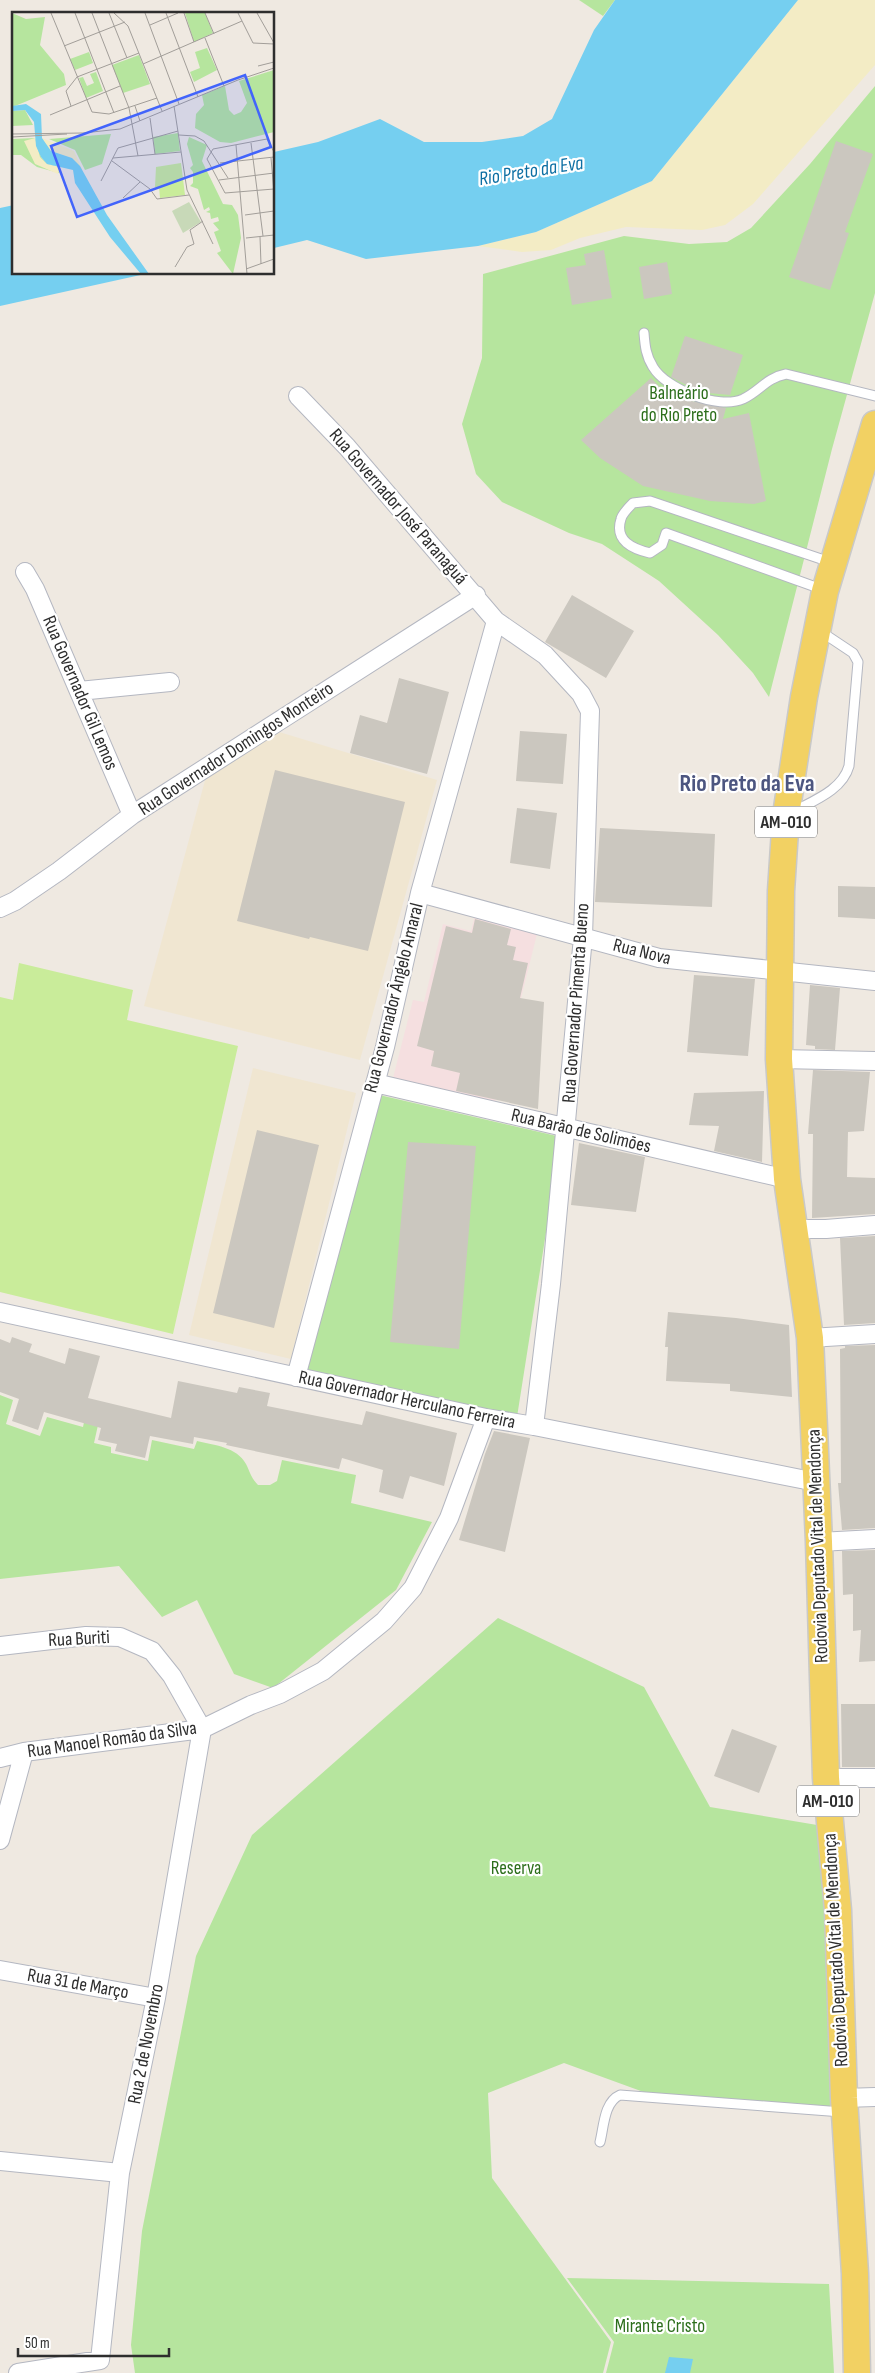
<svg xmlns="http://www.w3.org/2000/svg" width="875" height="2373" font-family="'Sofia Sans Condensed',sans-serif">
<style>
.education{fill:#f0e6d1}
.medical{fill:#f5dfe0}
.green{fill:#b6e59e}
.sand{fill:#f3ecc5}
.pitch{fill:#c9ec9a}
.water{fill:#75cff0}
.building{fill:#cbc7bf}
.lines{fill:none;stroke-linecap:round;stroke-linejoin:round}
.service-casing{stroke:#b4b7c1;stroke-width:11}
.minor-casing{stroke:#b4b7c1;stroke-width:20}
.primary-casing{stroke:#c9c9c9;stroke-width:29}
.service{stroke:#fff;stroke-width:9}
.minor{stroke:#fff;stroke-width:18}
.primary{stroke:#f2d163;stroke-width:26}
.labels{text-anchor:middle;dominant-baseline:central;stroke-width:4.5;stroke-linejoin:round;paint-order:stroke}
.shield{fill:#fff;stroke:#6d6d6d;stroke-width:1}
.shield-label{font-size:18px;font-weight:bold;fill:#2e2e2e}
.park-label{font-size:19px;fill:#2c6e1b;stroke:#fff}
.street-label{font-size:19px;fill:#2e2e2e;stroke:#fff}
.water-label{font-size:20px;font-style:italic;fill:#0d6fa3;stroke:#fff}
.district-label{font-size:24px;font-weight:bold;fill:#4d5680;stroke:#fff}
.inset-road{fill:none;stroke:#a29e99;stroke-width:1}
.view{fill:#4264fb;fill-opacity:0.15;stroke:#4264fb;stroke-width:2.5}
.inset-edge{fill:none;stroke:#2e2e2e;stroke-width:2.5}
</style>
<rect width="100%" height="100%" fill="#efe9e1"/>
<!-- education -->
<path class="education" d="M 276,731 L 437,780 L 360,1060 L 144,1006 L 207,773 Z
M 253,1068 L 356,1093 L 291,1359 L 189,1335 Z"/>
<!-- medical -->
<path class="medical" d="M 475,915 L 538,930 L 495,1103 L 393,1078 L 413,1000 L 424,1002 L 443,924 L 471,931 Z"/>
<!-- green -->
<path class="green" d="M 579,0 L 615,0 L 603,16 Z
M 875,86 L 875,293 L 832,449 L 769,697 L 753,673 L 718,635 L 659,581 L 602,544 L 569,533 L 502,502 L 476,474 L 462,424 L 482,358 L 483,274 L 624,236 L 689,244 L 727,242 L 751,228 L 810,164 Z
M 375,1094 L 561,1137 L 517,1417 L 307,1372 Z
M 0,1395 L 13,1400 L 6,1424 L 40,1436 L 47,1417 L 83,1427 L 86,1413 L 100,1416 L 94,1443 L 111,1447 L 111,1453 L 148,1461 L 152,1440 L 194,1449 L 197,1441 C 214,1445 237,1447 246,1464 C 250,1472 251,1478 258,1485 L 270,1485 L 277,1481 L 282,1460 L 356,1475 L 351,1503 L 432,1522 L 396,1590 L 273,1688 L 234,1674 L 197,1600 L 162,1617 L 119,1566 L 0,1579 Z
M 498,1618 L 644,1687 L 710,1807 L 823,1826 L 832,2107 L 671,2102 L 564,2063 L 488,2093 L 492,2178 L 611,2342 L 603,2373 L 135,2373 L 131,2345 L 142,2231 L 196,1956 L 252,1835 Z
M 567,2278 L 829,2284 L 834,2373 L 606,2373 L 614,2342 Z"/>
<!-- sand -->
<path class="sand" d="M 798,0 L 875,0 L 875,65 L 753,204 L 725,225 L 702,230 L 626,227 L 580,238 L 551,250 L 522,252 L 478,246 L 536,232 L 652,181 Z"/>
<!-- pitch -->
<path class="pitch" d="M 19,963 L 133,990 L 127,1020 L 238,1046 L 173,1334 L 0,1292 L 0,997 L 13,1000 Z"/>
<!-- water -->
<path class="water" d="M 615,0 L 798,0 L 652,181 L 536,232 L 478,246 L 366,259 L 307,240 L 274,248 L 274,152 L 318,142 L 380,119 L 424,142 L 482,142 L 523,136 L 552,119 L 594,30 Z
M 14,205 L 14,274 L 145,274 L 0,306 L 0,208 Z
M 669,2357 L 693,2359 L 690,2373 L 665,2373 Z"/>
<!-- building -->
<path class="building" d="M 836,141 L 873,154 L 845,232 L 849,233 L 830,290 L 789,277 Z
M 604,250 L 612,298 L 572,305 L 566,268 L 586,265 L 584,254 Z
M 667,262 L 672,294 L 644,299 L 639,267 Z
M 685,336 L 743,355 L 730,395 L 708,393 L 696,390 L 671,377 Z
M 651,378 L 666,393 L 667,389 L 692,401 L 726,408 L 723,419 L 749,413 L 766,501 L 754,504 L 710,501 L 643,486 L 600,458 L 581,440 Z
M 572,595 L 634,631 L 606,678 L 545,642 Z
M 399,678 L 449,692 L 427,774 L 350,753 L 360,715 L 387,723 Z
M 520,731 L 567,734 L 563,784 L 516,781 Z
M 275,770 L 405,802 L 368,951 L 310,937 L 309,939 L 237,921 Z
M 517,808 L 557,813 L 550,869 L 510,863 Z
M 600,828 L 715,834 L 712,907 L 595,902 Z
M 838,886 L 875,887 L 875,919 L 838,917 Z
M 475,919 L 511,929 L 507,945 L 516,947 L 513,960 L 528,963 L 520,998 L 544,1002 L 538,1109 L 456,1091 L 460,1073 L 431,1066 L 434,1051 L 417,1046 L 446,926 L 472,933 Z
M 694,975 L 755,979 L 748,1056 L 687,1052 Z
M 810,985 L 840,988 L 835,1050 L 815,1049 L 815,1046 L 806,1045 Z
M 813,1070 L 870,1072 L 864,1131 L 848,1132 L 847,1177 L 875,1178 L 875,1214 L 812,1218 L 813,1134 L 808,1134 Z
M 764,1091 L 762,1162 L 714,1151 L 719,1126 L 689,1125 L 694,1093 Z
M 257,1130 L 319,1145 L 274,1328 L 213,1313 Z
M 408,1142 L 476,1146 L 459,1349 L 390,1342 Z
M 579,1143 L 645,1157 L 636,1212 L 571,1205 Z
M 875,1236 L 875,1323 L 844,1325 L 840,1238 Z
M 668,1312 L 736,1318 L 789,1325 L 792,1397 L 730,1391 L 730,1384 L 666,1381 L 668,1347 L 665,1347 Z
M 12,1337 L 32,1344 L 29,1352 L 65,1364 L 69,1348 L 100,1356 L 88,1398 L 171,1418 L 178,1381 L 237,1393 L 239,1387 L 270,1393 L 267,1406 L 362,1425 L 366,1411 L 457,1433 L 444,1486 L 410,1476 L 403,1499 L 379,1492 L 383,1470 L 342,1458 L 339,1469 L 226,1445 L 227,1443 L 194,1437 L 193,1444 L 150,1436 L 145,1458 L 115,1451 L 117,1444 L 98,1440 L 101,1428 L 44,1412 L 38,1430 L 12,1421 L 19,1399 L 0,1392 L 0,1339 L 10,1343 Z
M 875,1345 L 875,1528 L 842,1530 L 838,1483 L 841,1483 L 840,1349 L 845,1348 L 845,1346 Z
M 494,1431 L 530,1438 L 505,1552 L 459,1540 L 485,1454 Z
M 875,1550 L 875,1661 L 859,1662 L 861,1630 L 853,1631 L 853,1594 L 843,1595 L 842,1551 Z
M 841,1704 L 875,1704 L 875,1767 L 842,1767 Z
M 732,1729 L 777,1746 L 759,1793 L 714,1776 Z"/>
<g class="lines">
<defs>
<path id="service" d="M 644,333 C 645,346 646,356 653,367 C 666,389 718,410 743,399 C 760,391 766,378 786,374 L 875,396
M 824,590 L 666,533 L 662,545 L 650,553 C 633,549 614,541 621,519 C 622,514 629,507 633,503 L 650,501 L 830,562
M 791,813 C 812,801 842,791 849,766 L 858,662 L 853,653 L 820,631
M 600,2142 C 604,2126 604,2102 620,2095 L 842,2112"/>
<path id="minor" d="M 298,396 L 347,447 L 496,621 L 545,655 L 581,694 L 590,711 L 583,937 L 551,1284 L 534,1426
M 25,572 L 35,589 L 132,815
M 79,691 L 170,682
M 420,893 L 659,958 L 875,981
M 0,908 L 15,901 L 59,871 L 132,815 L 476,595
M 779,1059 L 875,1061
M 375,1083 L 787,1179
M 794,1229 L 826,1229 L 875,1225
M 0,1312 L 486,1418 L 534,1426 L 816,1482
M 810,1338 L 875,1334
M 296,1377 L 385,1047 L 420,893 L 496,621
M 819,1542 L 875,1539
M 0,1646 L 86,1636 L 120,1637 L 152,1651 L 172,1676 L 202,1729 L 156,1998 L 120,2173 L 100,2360 L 18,2373
M 0,1758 L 24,1752 L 202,1729 L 251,1705 L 280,1694 L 323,1671 L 384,1621 L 413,1588 L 449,1518 L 486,1418
M 826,1778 L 875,1778
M 0,1840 L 24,1752
M 0,1970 L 156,1998
M 844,2098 L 875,2097
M 0,2161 L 120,2173"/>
<path id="primary" d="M 857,2373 L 855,2274 L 844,2098 L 838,1910 L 826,1778 L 819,1542 L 810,1338 L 787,1179 L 779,1059 L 781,891 L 786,815 L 804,697 L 825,591 L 875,424"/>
</defs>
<!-- service casing -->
<use href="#service" class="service-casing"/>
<!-- minor casing -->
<use href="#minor" class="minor-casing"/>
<!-- primary casing -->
<use href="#primary" class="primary-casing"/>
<!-- service -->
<use href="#service" class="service"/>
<!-- minor -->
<use href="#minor" class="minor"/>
<!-- primary -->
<use href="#primary" class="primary"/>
</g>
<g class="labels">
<!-- shield labels -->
<g class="shield">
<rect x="755" y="806.5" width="62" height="31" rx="4"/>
<rect x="797" y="1785.5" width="62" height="31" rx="4"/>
</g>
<g class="shield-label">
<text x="786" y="822">AM-010</text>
<text x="828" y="1801">AM-010</text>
</g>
<!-- park labels -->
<g class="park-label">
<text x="679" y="393">Balneário<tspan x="679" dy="22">do Rio Preto</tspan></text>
<text x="516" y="1868">Reserva</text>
<text x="660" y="2326">Mirante Cristo</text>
</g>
<!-- street labels -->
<g class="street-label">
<text transform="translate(398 507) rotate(49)">Rua Governador José Paranaguá</text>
<text transform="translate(80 693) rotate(67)">Rua Governador Gil Lemos</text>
<text transform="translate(236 749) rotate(-33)">Rua Governador Domingos Monteiro</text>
<text transform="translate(642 952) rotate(14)">Rua Nova</text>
<text transform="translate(394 998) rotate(-76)">Rua Governador Ângelo Amaral</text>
<text transform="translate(576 1003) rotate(-86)">Rua Governador Pimenta Bueno</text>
<text transform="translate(581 1131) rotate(13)">Rua Barão de Solimões</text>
<text transform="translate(407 1400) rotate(12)">Rua Governador Herculano Ferreira</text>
<text transform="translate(818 1546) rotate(-92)">Rodovia Deputado Vital de Mendonça</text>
<text transform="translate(79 1639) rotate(-3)">Rua Buriti</text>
<text transform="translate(112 1740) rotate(-8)">Rua Manoel Romão da Silva</text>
<text transform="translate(836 1950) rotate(-93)">Rodovia Deputado Vital de Mendonça</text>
<text transform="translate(78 1984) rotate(10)">Rua 31 de Março</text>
<text transform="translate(146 2044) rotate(-79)">Rua 2 de Novembro</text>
</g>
<!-- water labels -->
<g class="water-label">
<text transform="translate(531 171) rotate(-9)">Rio Preto da Eva</text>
</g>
<!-- district labels -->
<g class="district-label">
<text x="747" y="783">Rio Preto da Eva</text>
</g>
</g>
<!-- overview -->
<g transform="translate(12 12)">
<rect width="262" height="262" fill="#efe9e1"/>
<path d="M 0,1 L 14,7 L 33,5 L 28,33 L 52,62 L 54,73 L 3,94 L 0,94 ZM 173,1 L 193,1 L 201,21 L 182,30 ZM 195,36 L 205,58 L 182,70 L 178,60 L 188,56 L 183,40 ZM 77,40 L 81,51 L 63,58 L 58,47 ZM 127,43 L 138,72 L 111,81 L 100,53 ZM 262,58 L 262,120 L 219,131 L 208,130 L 183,116 L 184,102 L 192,93 L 190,83 L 213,74 L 217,98 L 222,103 L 229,100 L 235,91 L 227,69 ZM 84,60 L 91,79 L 74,86 L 67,66 L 71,65 L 75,74 L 82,71 L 78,62 ZM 13,98 L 21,113 L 0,114 L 0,99 ZM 166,121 L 168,139 L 143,142 L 141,125 ZM 99,122 L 90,152 L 73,158 L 63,138 L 37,127 ZM 177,125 L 195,133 L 190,149 L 211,192 L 220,193 L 226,203 L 229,226 L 221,262 L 205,241 L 209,239 L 202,220 L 207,218 L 201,211 L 207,209 L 206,205 L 199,207 L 198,201 L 194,200 L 198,198 L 197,195 L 192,198 L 186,177 L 178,174 L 181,171 L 181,160 L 178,156 L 181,153 L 175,132 ZM 23,126 L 29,145 L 35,152 L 48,155 L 47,161 L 25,155 L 9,143 L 0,143 L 0,127 Z" fill="#b6e59e"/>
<path d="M 23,126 L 28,145 L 35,152 L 48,155 L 46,162 L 23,152 L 12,129 ZM 30,126 L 62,139 L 71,159 L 60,146 L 38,139 Z" fill="#f3ecc5"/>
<path d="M 177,190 L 189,210 L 171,221 L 160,199 Z" fill="#c8d9b8"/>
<path d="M 169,151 L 173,183 L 148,186 L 147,175 L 143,175 L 144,155 Z" fill="#c9ec9a"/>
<path d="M 14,92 L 29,102 L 30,126 L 39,139 L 60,146 L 68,154 L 95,203 L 137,262 L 129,262 L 98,225 L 63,171 L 61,158 L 35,152 L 29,145 L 24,134 L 22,110 L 13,98 L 0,99 L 0,94 Z" fill="#75cff0"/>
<path class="inset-road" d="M 39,1 L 80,100 L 97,102 L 145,86M 63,1 L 102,101M 80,1 L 117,96 L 126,144M 97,1 L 115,46M 102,1 L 116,14 L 150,99M 133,1 L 167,92M 154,1 L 186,85M 172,1 L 182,30M 193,1 L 202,22M 226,1 L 241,31 L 262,32M 245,1 L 262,31M 138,13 L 166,1M 193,26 L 212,74M 52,34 L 113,10M 131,52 L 230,9M 246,54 L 262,50M 59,94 L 54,79 L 65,65 L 127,41M 123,94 L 128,109M 162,94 L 175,178 L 201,232M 38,103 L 108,74M 138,106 L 143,142M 0,122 L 71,121 L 108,117 L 226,68 L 262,56M 167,123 L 183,124 L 192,129 L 216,166M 0,125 L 55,122M 239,131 L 251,224M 224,133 L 235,262M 262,140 L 255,127 L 201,137 L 195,147 L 213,181 L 262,177M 101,146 L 169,140M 259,146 L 262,180M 100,149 L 138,177 L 145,187 L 177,183M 208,151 L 262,145M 207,168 L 262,161M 89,169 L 106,136 L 166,119M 111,186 L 128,170M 233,203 L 262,199M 248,225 L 249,252M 234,226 L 262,223M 163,255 L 175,235 L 182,232 L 178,218 L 191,209M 234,257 L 262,247"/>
<path class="view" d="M 233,63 L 259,135 L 65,205 L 39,134 Z"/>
<rect width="262" height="262" class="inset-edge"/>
</g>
<!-- scale -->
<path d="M18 2348v8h151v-8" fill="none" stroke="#2e2e2e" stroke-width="2.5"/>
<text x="25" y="2348" font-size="15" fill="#2e2e2e" stroke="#ffffff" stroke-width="4" paint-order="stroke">50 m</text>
</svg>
